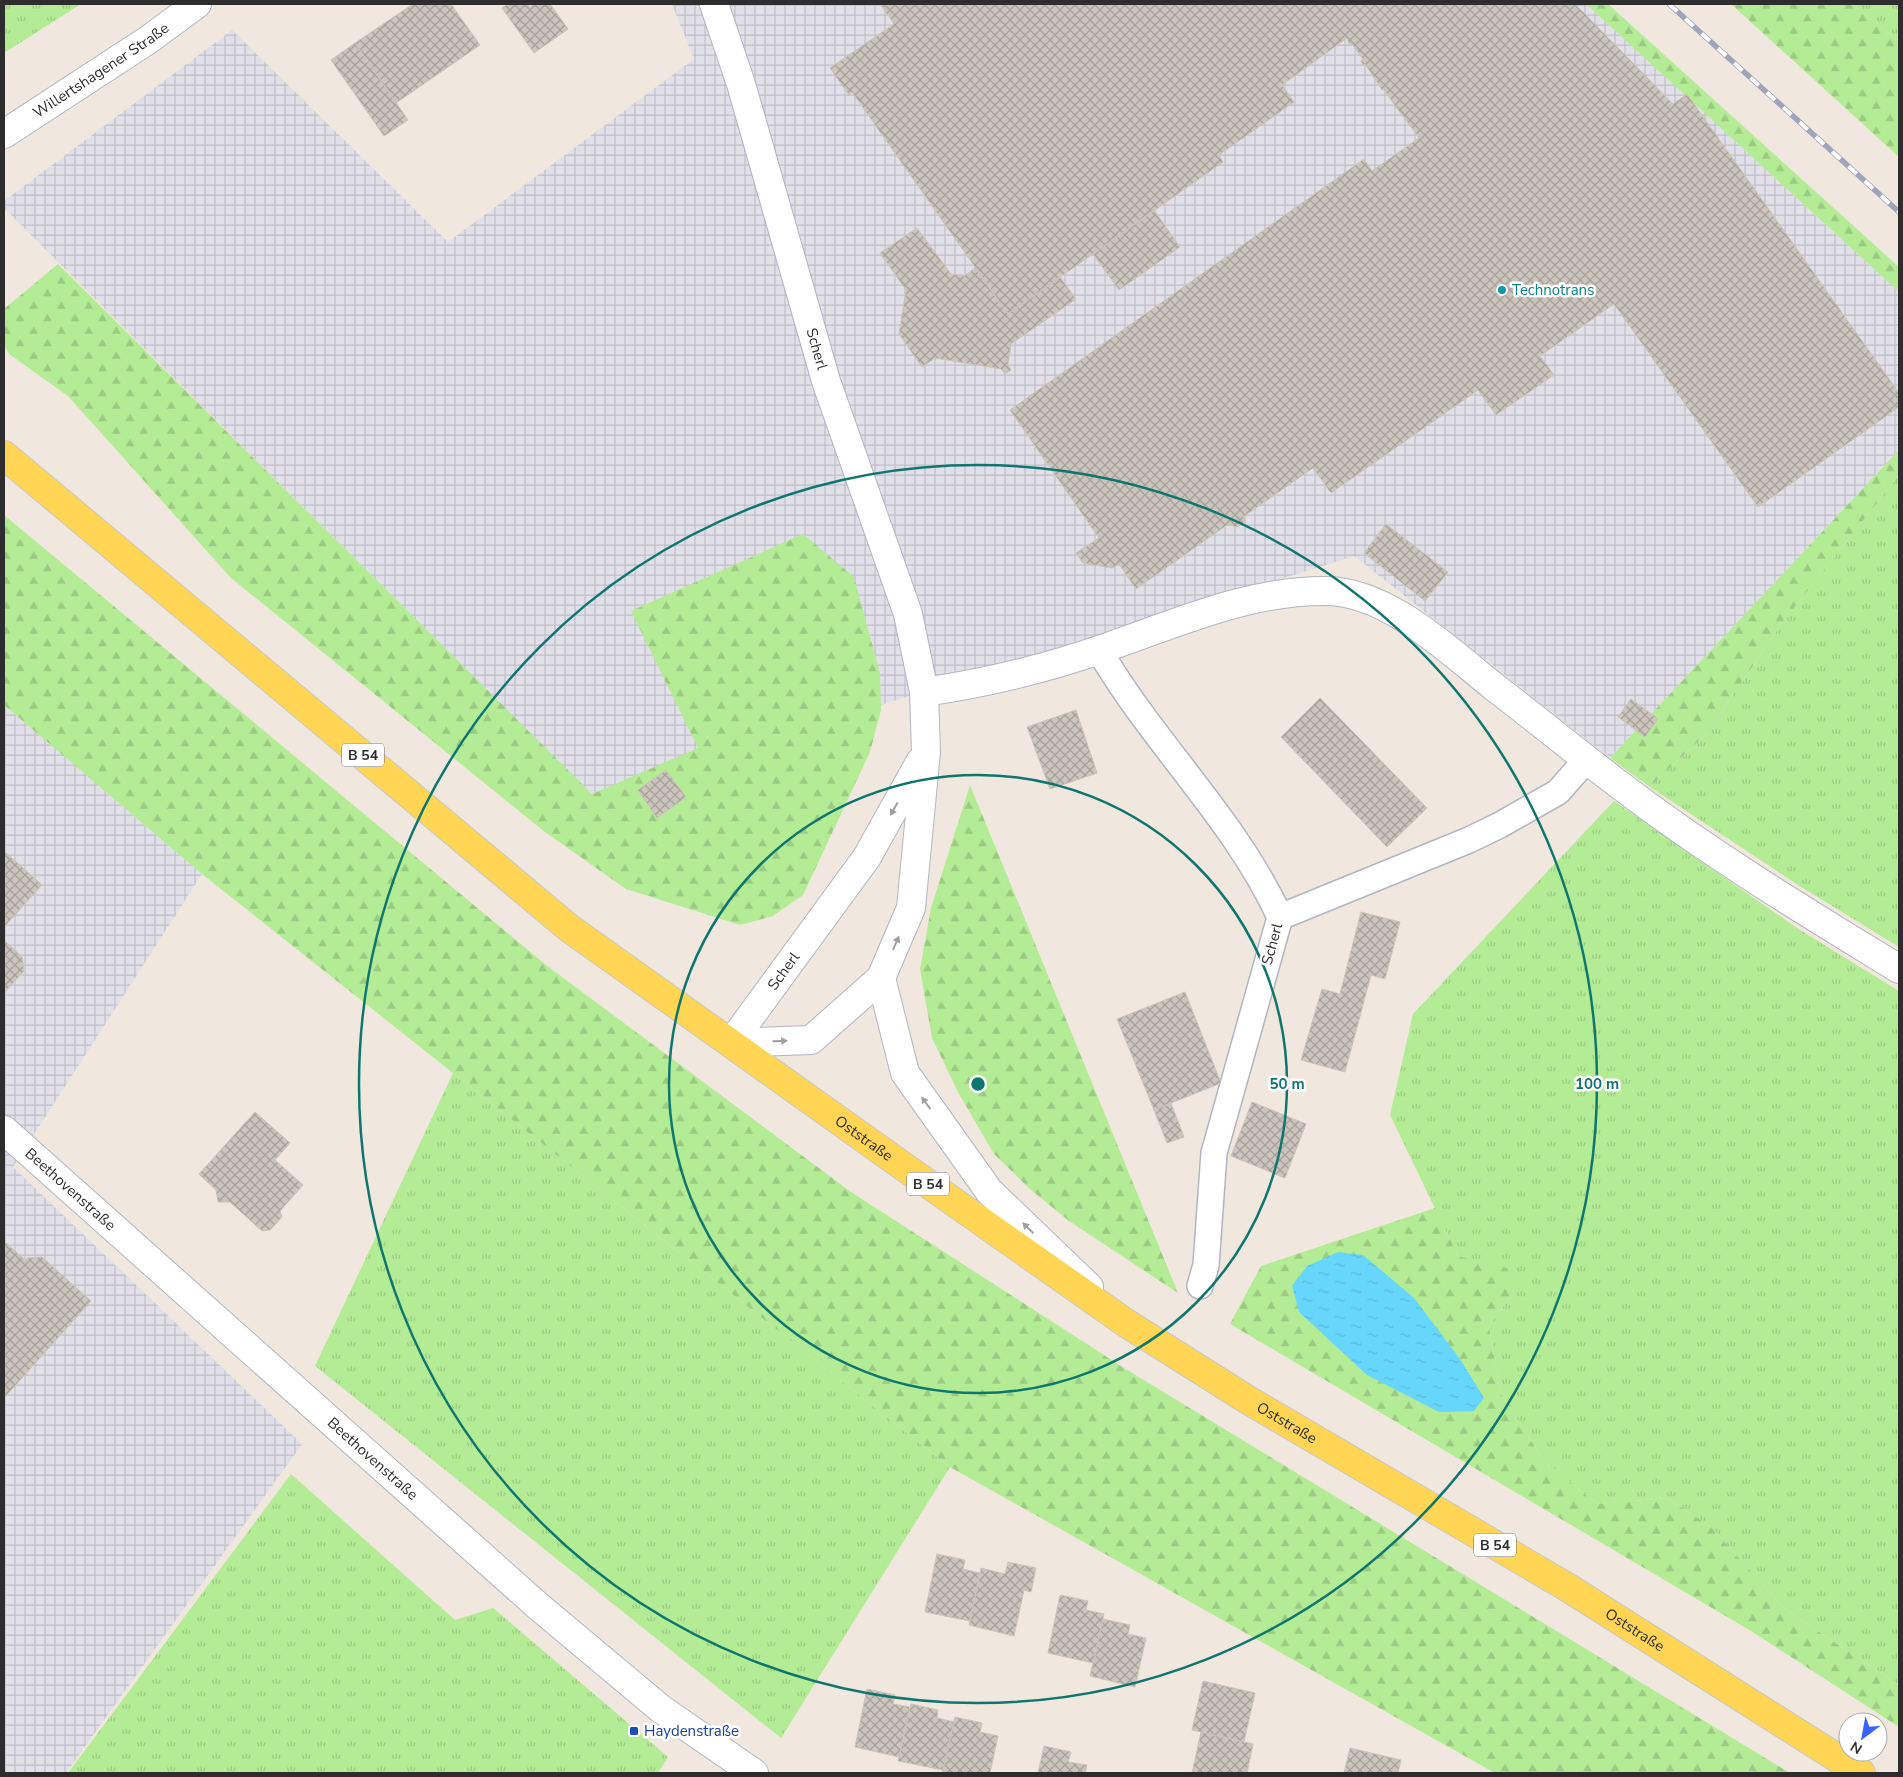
<svg xmlns="http://www.w3.org/2000/svg" width="1903" height="1777" font-family="'Nunito Sans',sans-serif">
<style>
.industrial{fill:url(#industrial-grid)}
.grass{fill:url(#grass-tufts)}
.forest{fill:url(#forest-firs)}
.water{fill:url(#water-ripples)}
.building{fill:url(#building-cross-hatch);stroke:#ccc4b7}
.lines{fill:none;stroke-linecap:round;stroke-linejoin:round}
.lane-casing{stroke:#b2b5c2;stroke-width:28}
.street-casing{stroke:#b2b5c2;stroke-width:30}
.primary-casing{stroke:#c8c8c8;stroke-width:30}
.lane{stroke:#fff;stroke-width:25}
.street{stroke:#fff;stroke-width:28}
.primary{stroke:#ffd553;stroke-width:28}
.rail-casing{stroke:#a0a4b9;stroke-width:5.5}
.rail{stroke:#fff;stroke-width:4;stroke-dasharray:11;stroke-linecap:butt}
.oneway{fill:#a0a0a0}
.ring{fill:none;stroke:#0f766e;stroke-width:2.5}
.culture-dot{fill:#0f9aa8;stroke:#fff;stroke-width:2}
.transit-dot{fill:#1a4fb4;stroke:#fff;stroke-width:2}
.labels{text-anchor:middle;dominant-baseline:central;stroke-width:5;stroke-linejoin:round;paint-order:stroke}
.shield{fill:#fff;stroke:#6c6c6c;stroke-width:1}
.shield-label{font-size:14px;font-weight:bold;fill:#2d2d2d}
.street-label{font-size:15px;fill:#2d2d2d;stroke:#fff}
.culture-label{font-size:15px;fill:#0d838f;stroke:#fff;text-anchor:start}
.transit-label{font-size:15px;fill:#164399;stroke:#fff;text-anchor:start}
.centre{fill:#0f766e;stroke:#fff;stroke-width:2.5}
.ring-label{font-size:15px;text-anchor:middle;font-weight:bold;fill:#0f766e;stroke:#fff;stroke-width:5;stroke-linejoin:round;paint-order:stroke}
</style>
<defs>
<pattern id="industrial-grid" width="8" height="8" patternUnits="userSpaceOnUse" patternTransform="scale(1.25)"><rect width="8" height="8" fill="#e1dfe8"/><path d="M0 4h8M4 0v8" fill="none" stroke="#c1c0c7"/></pattern>
<pattern id="grass-tufts" width="24" height="20" patternUnits="userSpaceOnUse" patternTransform="scale(1.25)"><rect width="24" height="20" fill="#b4eb95"/><path d="M3 7l-1-3M5 7V3M7 7l1-3M15 17l-1-3M17 17v-4M19 17l1-3" fill="none" stroke="#9bca81"/></pattern>
<pattern id="forest-firs" width="22" height="20" patternUnits="userSpaceOnUse" patternTransform="scale(1.25)"><rect width="22" height="20" fill="#b4eb95"/><path d="M5 1l3.5 6h-7zM16 11l3.5 6h-7z" fill="#9bca81"/></pattern>
<pattern id="water-ripples" width="26" height="14" patternUnits="userSpaceOnUse" patternTransform="scale(1.25)"><rect width="26" height="14" fill="#67d6fc"/><path d="M2 4q2-2 4 0t4 0M15 11q2-2 4 0t4 0" fill="none" stroke="#5ab8d8"/></pattern>
<pattern id="building-cross-hatch" width="8" height="8" patternUnits="userSpaceOnUse" patternTransform="scale(1.25)"><rect width="8" height="8" fill="#cbc5bd"/><path d="M0 0l8 8M0 8l8-8" fill="none" stroke="#a5a09a"/></pattern>
</defs>
<rect width="100%" height="100%" fill="#f0e8de"/>
<!-- industrial -->
<path class="industrial" d="M 672,4 L 1586,4 L 1899,292 L 1899,450 L 1610,758 L 1354,556 L 592,796 L 4,208 L 4,201 L 232,30 L 448,242 L 694,59 Z
M 4,705 L 202,874 L 13,1167 L 302,1444 L 66,1773 L 4,1773 Z"/>
<!-- grass -->
<path class="grass" d="M 4,4 L 81,4 L 4,53 Z
M 1852,4 L 1899,4 L 1899,42 Z
M 1899,475 L 1899,947 L 1798,885 L 1650,787 L 1707,733 L 1782,623 Z
M 1614,801 L 1800,930 L 1899,991 L 1899,1685 L 1786,1610 L 1710,1526 L 1667,1498 L 1597,1504 L 1544,1461 L 1500,1392 L 1489,1326 L 1515,1289 L 1458,1256 L 1390,1115 L 1413,1014 Z
M 453,1073 L 950,1467 L 781,1738 L 315,1366 Z
M 291,1474 L 455,1620 L 493,1608 L 668,1757 L 658,1773 L 68,1773 Z"/>
<!-- forest -->
<path class="forest" d="M 1586,4 L 1608,4 L 1899,267 L 1899,292 Z
M 1731,4 L 1852,4 L 1899,42 L 1899,157 Z
M 58,264 L 592,794 L 698,748 L 631,611 L 803,534 L 854,577 L 880,674 L 881,710 L 870,752 L 803,895 L 773,916 L 740,925 L 626,889 L 545,832 L 231,578 L 68,396 L 9,354 L 4,345 L 4,309 Z
M 1899,450 L 1899,475 L 1782,623 L 1707,733 L 1650,787 L 1610,758 Z
M 4,515 L 546,965 L 851,1192 L 1124,1368 L 1790,1773 L 1495,1773 L 950,1467 L 202,874 L 4,705 Z
M 970,785 L 1178,1293 L 1069,1221 L 1030,1189 L 994,1154 L 959,1094 L 932,1038 L 920,969 L 931,908 Z
M 1435,1208 L 1458,1256 L 1507,1268 L 1515,1289 L 1489,1326 L 1500,1392 L 1544,1461 L 1597,1504 L 1667,1498 L 1710,1526 L 1786,1610 L 1899,1685 L 1899,1727 L 1751,1631 L 1230,1324 L 1261,1266 Z"/>
<!-- water -->
<path class="water" d="M 1338,1252 L 1363,1255 L 1414,1298 L 1460,1359 L 1484,1398 L 1474,1411 L 1439,1412 L 1367,1375 L 1299,1312 L 1292,1286 L 1307,1266 Z"/>
<!-- building -->
<path class="building" d="M 413,4 L 451,4 L 480,45 L 396,103 L 355,43 Z
M 508,4 L 528,4 L 530,7 L 535,4 L 550,4 L 568,29 L 534,53 L 502,8 Z
M 880,4 L 1575,4 L 1673,104 L 1687,94 L 1899,393 L 1899,407 L 1758,507 L 1614,304 L 1540,356 L 1554,375 L 1496,415 L 1478,390 L 1331,493 L 1313,468 L 1243,517 L 1246,521 L 1238,527 L 1227,525 L 1136,589 L 1119,564 L 1112,568 L 1083,563 L 1076,553 L 1099,538 L 1010,410 L 1364,159 L 1372,171 L 1419,138 L 1383,89 L 1382,90 L 1365,64 L 1363,65 L 1361,61 L 1363,59 L 1351,43 L 1349,44 L 1347,38 L 1282,85 L 1294,102 L 1219,155 L 1223,162 L 1008,314 L 852,92 L 849,95 L 830,68 L 894,24 Z
M 355,43 L 408,120 L 384,136 L 331,60 Z
M 1154,210 L 1180,247 L 1119,290 L 1093,254 Z
M 917,228 L 951,274 L 964,276 L 975,268 L 1008,314 L 1060,277 L 1076,299 L 1011,344 L 1008,365 L 1011,370 L 1005,374 L 1001,369 L 935,358 L 922,367 L 899,334 L 906,290 L 880,253 Z
M 1386,524 L 1448,572 L 1425,601 L 1364,553 Z
M 1320,698 L 1427,808 L 1387,847 L 1281,737 Z
M 1631,699 L 1658,719 L 1645,737 L 1618,717 Z
M 1076,710 L 1097,773 L 1050,789 L 1027,727 Z
M 666,770 L 686,797 L 657,818 L 638,790 Z
M 4,851 L 42,885 L 4,927 Z
M 1361,912 L 1400,922 L 1385,979 L 1371,975 L 1345,1072 L 1301,1060 L 1322,989 L 1340,994 Z
M 4,940 L 22,957 L 24,971 L 4,993 Z
M 1185,992 L 1221,1083 L 1154,1110 L 1117,1019 Z
M 1252,1102 L 1306,1124 L 1285,1178 L 1231,1156 Z
M 1171,1103 L 1184,1137 L 1167,1143 L 1154,1110 Z
M 255,1112 L 290,1143 L 275,1160 L 303,1185 L 280,1211 L 282,1217 L 270,1230 L 262,1231 L 230,1202 L 218,1202 L 216,1190 L 199,1174 Z
M 4,1241 L 25,1260 L 28,1258 L 42,1257 L 91,1301 L 4,1398 Z
M 937,1554 L 965,1560 L 963,1569 L 980,1573 L 970,1621 L 925,1612 Z
M 1008,1562 L 1036,1568 L 1031,1592 L 1024,1590 L 1014,1636 L 969,1625 L 981,1568 L 1005,1574 Z
M 1060,1595 L 1088,1601 L 1086,1610 L 1104,1614 L 1093,1663 L 1048,1653 Z
M 1103,1619 L 1130,1625 L 1128,1634 L 1146,1638 L 1135,1687 L 1090,1676 Z
M 1203,1681 L 1255,1693 L 1244,1742 L 1192,1730 Z
M 867,1689 L 895,1695 L 893,1704 L 910,1707 L 899,1757 L 855,1747 Z
M 911,1704 L 938,1710 L 937,1718 L 954,1722 L 943,1770 L 898,1761 Z
M 955,1717 L 982,1723 L 980,1732 L 998,1736 L 990,1773 L 942,1773 Z
M 1201,1732 L 1253,1744 L 1247,1773 L 1192,1773 Z
M 1044,1746 L 1071,1752 L 1068,1762 L 1087,1765 L 1085,1773 L 1038,1773 Z
M 1350,1748 L 1401,1760 L 1398,1773 L 1344,1773 Z"/>
<g class="lines">
<defs>
<path id="lane" d="M 1099,650 C 1153,743 1234,818 1280,917 L 1214,1153 L 1206,1265 L 1200,1286
M 1280,917 L 1469,840 L 1500,825 L 1558,792 L 1587,759"/>
<g id="street">
<path id="s1" d="M 714,4 L 741,84 L 826,381 L 908,614 L 924,692 L 926,752 L 911,908 L 881,978 L 811,1040 L 731,1043"/>
<path id="s2" d="M 4,134 L 148,40 L 197,4"/>
<path d="M 924,692 C 987,683 1041,670 1102,649 C 1175,624 1248,590 1327,591 C 1388,592 1448,650 1493,686 C 1539,721 1583,758 1629,792 C 1715,857 1808,913 1899,969"/>
<path d="M 881,978 L 905,1073 L 989,1191 L 1089,1287"/>
<path id="s3" d="M 731,1043 L 867,857 L 920,762"/>
<path id="s4" d="M 4,1130 L 538,1606 L 661,1709 L 754,1773"/>
</g>
<g id="primary">
<path id="s5" d="M 4,455 L 569,928 L 900,1164 L 1126,1323 L 1248,1400 L 1567,1587 L 1861,1773"/>
</g>
</defs>
<!-- lane casing -->
<use href="#lane" class="lane-casing"/>
<!-- street casing -->
<use href="#street" class="street-casing"/>
<!-- primary casing -->
<use href="#primary" class="primary-casing"/>
<!-- lane -->
<use href="#lane" class="lane"/>
<!-- street -->
<use href="#street" class="street"/>
<!-- primary -->
<use href="#primary" class="primary"/>
<defs>
<path id="rail" d="M 1669,4 L 1899,212"/>
</defs>
<!-- rail casing -->
<use href="#rail" class="rail-casing"/>
<!-- rail -->
<use href="#rail" class="rail"/>
</g>
<!-- one-way arrows -->
<defs><path id="oneway-solid" d="M-6-.8H1V-3.2L6.5 0L1 3.2V.8H-6Z" transform="scale(1.25)"/></defs>
<g class="oneway">
<use href="#oneway-solid" transform="translate(894 809) rotate(119)"/>
<use href="#oneway-solid" transform="translate(896 943) rotate(-67)"/>
<use href="#oneway-solid" transform="translate(780 1041) rotate(-2)"/>
<use href="#oneway-solid" transform="translate(926 1103) rotate(-126)"/>
<use href="#oneway-solid" transform="translate(1028 1228) rotate(-136)"/>
</g>
<!-- distance rings -->
<g class="ring">
<circle cx="978" cy="1084" r="309"/>
<circle cx="978" cy="1084" r="619"/>
</g>
<!-- markers -->
<circle class="culture-dot" cx="1502" cy="290" r="5"/>
<rect class="transit-dot" x="629" y="1726" width="10" height="10" rx="2.5"/>
<g class="labels">
<!-- shield labels -->
<g class="shield">
<rect x="342" y="743.5" width="42" height="23" rx="4"/>
<rect x="907" y="1172.5" width="42" height="23" rx="4"/>
<rect x="1474" y="1533.5" width="42" height="23" rx="4"/>
</g>
<g class="shield-label">
<text x="363" y="755">B 54</text>
<text x="928" y="1184">B 54</text>
<text x="1495" y="1545">B 54</text>
</g>
<!-- street labels -->
<g class="street-label">
<text stroke="none"><textPath href="#s2" startOffset="116">Willertshagener Straße</textPath></text>
<text stroke="none"><textPath href="#s1" startOffset="360">Scherl</textPath></text>
<text transform="translate(1272 944) rotate(-75)">Scherl</text>
<text stroke="none"><textPath href="#s3" startOffset="89">Scherl</textPath></text>
<text stroke="none"><textPath href="#s5" startOffset="1099">Oststraße</textPath></text>
<text stroke="none"><textPath href="#s4" startOffset="89">Beethovenstraße</textPath></text>
<text stroke="none"><textPath href="#s5" startOffset="1609">Oststraße</textPath></text>
<text stroke="none"><textPath href="#s4" startOffset="494">Beethovenstraße</textPath></text>
<text stroke="none"><textPath href="#s5" startOffset="2014">Oststraße</textPath></text>
</g>
<!-- culture labels -->
<g class="culture-label">
<text x="1512" y="290">Technotrans</text>
</g>
<!-- transit labels -->
<g class="transit-label">
<text x="644" y="1731">Haydenstraße</text>
</g>
</g>
<circle cx="978" cy="1084" r="8" class="centre"/>
<g class="ring-label">
<text x="1287" y="1089">50 m</text>
<text x="1597" y="1089">100 m</text>
</g>
<!-- border -->
<rect width="1903" height="1777" fill="none" stroke="#2d2d2d" stroke-width="10"/>
<!-- north arrow -->
<g transform="translate(1863 1737) rotate(212)"><circle r="24" fill="#ffffff" stroke="#ababab"/>
<path d="M0-4L9 19L0 12L-9 19Z" fill="#3b63ff"/>
<text y="-8" font-size="14" font-weight="bold" text-anchor="middle" fill="#2d2d2d">N</text>
</g>
</svg>
